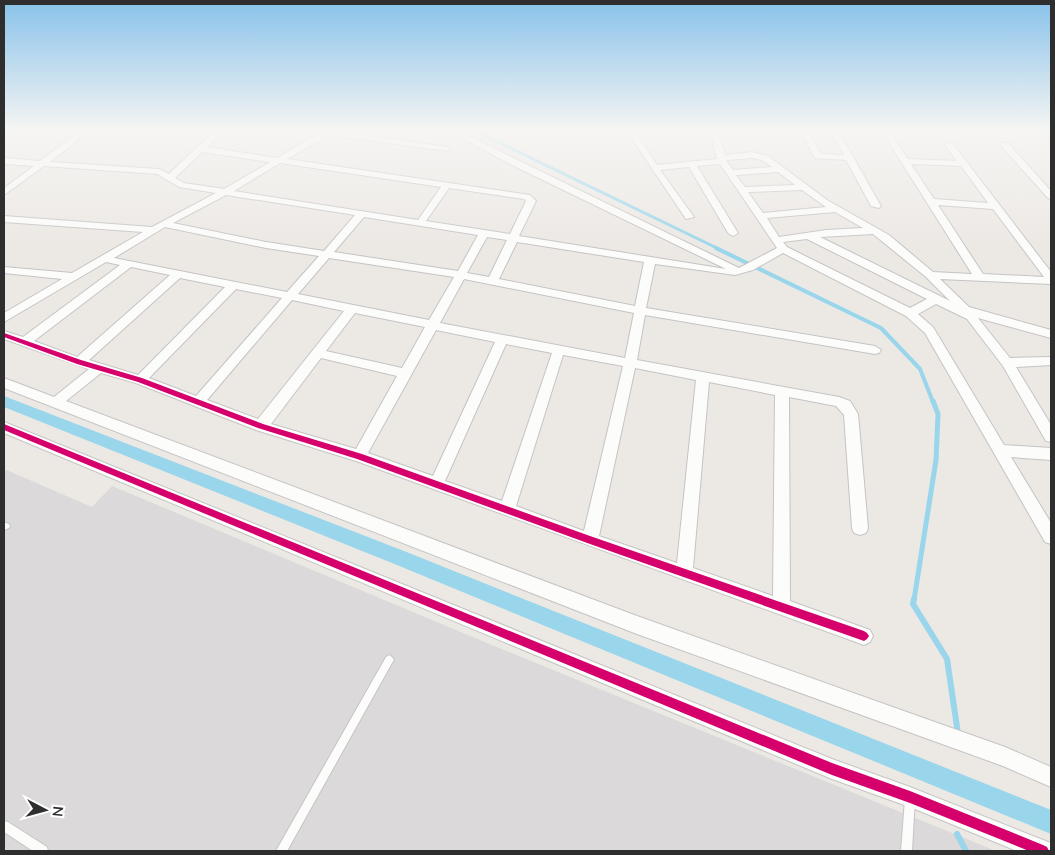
<svg xmlns="http://www.w3.org/2000/svg" width="1055" height="855" font-family="'Nunito Sans',sans-serif">
<style>
.industrial{fill:#dcd9db}
.lines{fill:none;stroke-linecap:round;stroke-linejoin:round}
.stream-far3{stroke:#99d6ec;stroke-width:3}
.stream-far2{stroke:#99d6ec;stroke-width:4}
.stream-far1{stroke:#99d6ec;stroke-width:5}
.stream{stroke:#99d6ec;stroke-width:6}
.canal{fill:#99d6ec;fill-rule:evenodd}
.service-casing{stroke:#c5c4c5;stroke-width:2}
.minor-casing{stroke:#c5c4c5;stroke-width:2}
.service{fill:#fcfcfb;fill-rule:evenodd}
.minor{fill:#fcfcfb;fill-rule:evenodd}
.cycleway-casing{stroke:#fff;stroke-width:3}
.cycleway{fill:#d6006c;fill-rule:evenodd}
</style>
<rect width="100%" height="100%" fill="#ece8e4"/>
<!-- industrial -->
<path class="industrial" d="M 4,469 L 92,507 L 112,486 L 487,643 L 996,851 L 4,851 Z"/>
<g class="lines">
<!-- stream-far3 -->
<path class="stream-far3" d="M 473,130 L 719,249"/>
<!-- stream-far2 -->
<path class="stream-far2" d="M 716,248 L 881,328 L 920,369 L 933,402"/>
<!-- stream-far1 -->
<path class="stream-far1" d="M 914,600 L 936,460 L 938,414 L 933,401"/>
<!-- stream -->
<path class="stream" d="M 914,599 L 913,604 L 947,659 L 958,734
M 957,834 L 966,851"/>
<!-- canal -->
<path class="canal" d="M 4,396 L 404,551 L 1051,810 L 1051,834 L 392,563 L 4,407 Z"/>
<defs>
<path id="service" d="M 4,523 L 6,523 L 9,524 L 10,526 L 9,528 L 4,530 Z
M 389,655 L 392,657 L 394,660 L 392,663 L 287,851 L 276,851 L 386,657 Z
M 910,794 L 914,795 L 915,799 L 912,851 L 901,851 L 905,799 L 906,795 Z
M 4,821 L 8,822 L 47,847 L 48,851 L 33,851 L 4,832 Z"/>
<path id="minor" d="M 82,130 L 91,130 L 50,162 L 159,169 L 169,174 L 215,130 L 224,130 L 207,147 L 277,158 L 318,134 L 303,130 L 335,130 L 446,147 L 449,147 L 449,151 L 328,135 L 287,159 L 530,195 L 536,201 L 519,236 L 726,269 L 514,166 L 446,130 L 456,130 L 739,268 L 777,248 L 720,164 L 697,166 L 738,233 L 733,236 L 728,233 L 689,167 L 660,170 L 694,217 L 686,219 L 626,130 L 634,130 L 657,165 L 717,159 L 710,130 L 718,130 L 725,155 L 752,152 L 768,156 L 827,200 L 889,235 L 933,272 L 972,274 L 881,130 L 889,130 L 908,159 L 957,161 L 945,145 L 952,143 L 1051,272 L 1051,284 L 940,279 L 969,307 L 1051,330 L 1051,338 L 978,318 L 1010,358 L 1051,357 L 1051,365 L 1016,367 L 1051,425 L 1051,442 L 1046,441 L 1003,366 L 967,319 L 936,304 L 918,314 L 933,327 L 1004,445 L 1051,448 L 1051,460 L 1011,457 L 1051,523 L 1051,544 L 1045,542 L 925,333 L 906,316 L 783,253 L 753,270 L 735,275 L 655,264 L 646,308 L 875,346 L 881,350 L 879,353 L 875,354 L 645,315 L 637,360 L 839,397 L 850,401 L 858,414 L 868,528 L 866,533 L 860,535 L 854,533 L 852,528 L 844,415 L 836,406 L 789,397 L 790,601 L 870,630 L 873,636 L 870,642 L 864,645 L 356,461 L 256,430 L 136,383 L 101,373 L 66,401 L 637,616 L 1005,747 L 1051,767 L 1051,787 L 1003,766 L 637,634 L 4,388 L 4,378 L 54,397 L 89,369 L 4,339 L 4,331 L 23,337 L 120,265 L 106,262 L 4,322 L 4,313 L 62,279 L 4,273 L 4,267 L 72,273 L 143,232 L 4,222 L 4,216 L 152,227 L 216,193 L 179,187 L 157,174 L 44,166 L 4,195 L 4,188 L 34,166 L 4,164 L 4,158 L 40,161 ZM 202,152 L 270,162 L 224,189 L 184,183 L 175,178 ZM 752,158 L 762,160 L 772,167 L 733,170 L 726,160 ZM 280,163 L 441,187 L 418,220 L 234,191 ZM 911,164 L 961,166 L 988,203 L 934,199 ZM 778,172 L 795,185 L 745,187 L 736,175 ZM 449,188 L 524,199 L 526,201 L 510,234 L 426,221 ZM 802,190 L 826,207 L 763,213 L 748,192 ZM 226,195 L 355,215 L 324,251 L 266,242 L 173,223 ZM 938,205 L 993,209 L 1044,277 L 983,274 ZM 835,212 L 863,228 L 826,230 L 779,237 L 767,218 ZM 364,217 L 478,235 L 458,271 L 334,252 ZM 165,227 L 266,248 L 319,256 L 287,292 L 114,258 ZM 873,234 L 926,277 L 950,301 L 820,237 ZM 487,237 L 507,240 L 489,277 L 467,273 ZM 807,239 L 927,299 L 910,308 L 787,247 L 783,242 ZM 517,242 L 644,262 L 635,306 L 499,279 ZM 329,258 L 454,277 L 429,320 L 298,294 ZM 131,267 L 170,275 L 77,357 L 34,341 ZM 180,278 L 225,287 L 138,375 L 89,360 ZM 464,279 L 634,313 L 625,358 L 440,323 ZM 236,289 L 282,298 L 196,396 L 149,378 ZM 292,300 L 344,311 L 258,419 L 207,400 ZM 355,313 L 425,327 L 402,368 L 326,351 ZM 436,330 L 495,342 L 433,476 L 368,453 ZM 506,344 L 552,353 L 502,501 L 445,481 ZM 563,355 L 623,366 L 584,531 L 516,506 ZM 321,358 L 397,376 L 356,449 L 271,424 ZM 635,368 L 696,380 L 677,563 L 599,536 ZM 709,382 L 775,395 L 773,596 L 693,568 Z
M 800,130 L 838,130 L 881,206 L 879,208 L 871,206 L 846,160 L 815,158 ZM 810,135 L 833,135 L 844,155 L 821,154 Z
M 967,130 L 1051,133 L 1051,137 L 971,132 Z
M 1002,143 L 1008,143 L 1051,191 L 1051,199 L 1048,198 L 1002,147 Z
M 4,422 L 832,759 L 910,787 L 1043,840 L 1051,843 L 1051,851 L 1017,851 L 910,807 L 832,779 L 4,433 Z"/>
</defs>
<!-- service casing -->
<use href="#service" class="service-casing"/>
<!-- minor casing -->
<use href="#minor" class="minor-casing"/>
<!-- service -->
<use href="#service" class="service"/>
<!-- minor -->
<use href="#minor" class="minor"/>
<defs>
<path id="cycleway" d="M 4,333 L 81,360 L 142,378 L 263,424 L 362,454 L 590,536 L 864,631 L 867,633 L 869,636 L 867,639 L 864,641 L 590,544 L 357,459 L 258,428 L 138,382 L 77,364 L 4,337 Z
M 4,424 L 832,763 L 910,791 L 1043,845 L 1047,847 L 1049,851 L 1029,851 L 910,803 L 832,775 L 4,430 Z"/>
</defs>
<!-- cycleway casing -->
<use href="#cycleway" class="cycleway-casing"/>
<!-- cycleway -->
<use href="#cycleway" class="cycleway"/>
</g>
<!-- sky -->
<linearGradient id="sky" x2="0" y2="1"><stop stop-color="#88c2ea"/><stop offset="0.52" stop-color="#f6f5f3"/><stop offset="1" stop-color="#f6f5f3" stop-opacity="0"/></linearGradient>
<rect width="1055" height="250" fill="url(#sky)"/>
<!-- border -->
<rect width="1055" height="855" fill="none" stroke="#2e2e2e" stroke-width="10"/>
<!-- north arrow -->
<g transform="translate(45 810) rotate(96)" stroke="#ffffff" stroke-width="4" paint-order="stroke">
<path d="M0-4L9 19L0 12L-9 19Z" fill="#2e2e2e"/>
<text y="-8" font-size="14" font-weight="bold" text-anchor="middle" fill="#2e2e2e">N</text>
</g>
</svg>
